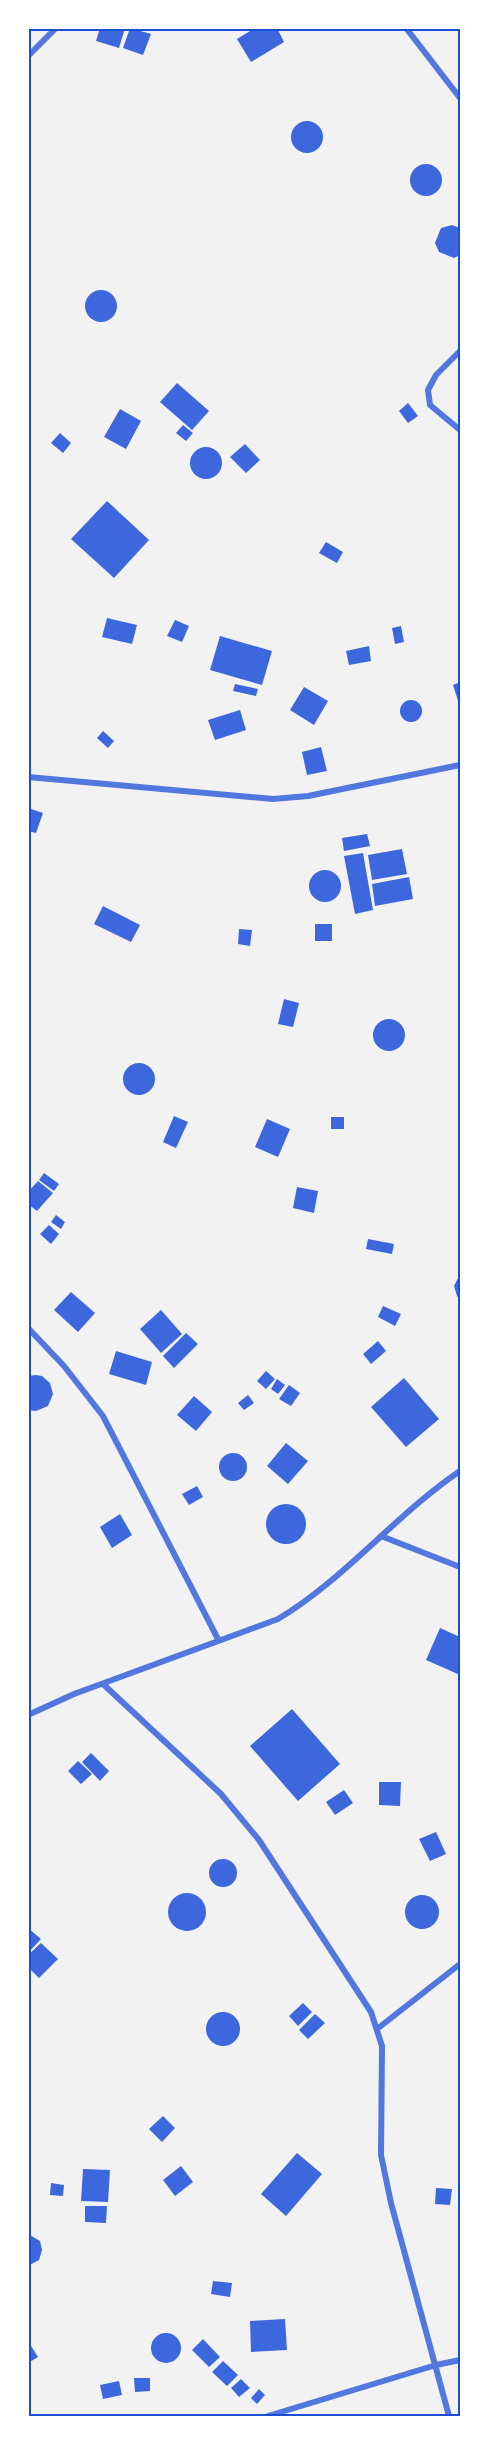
<svg xmlns="http://www.w3.org/2000/svg" width="489" height="2445" font-family="'DejaVu Sans',sans-serif">
<style>
.building{fill:#3d67dc}
.lines{fill:none;stroke-linecap:round;stroke-linejoin:round}
.minor{stroke:#5277de;stroke-width:6}
.neatline{fill:none;stroke:#1d4ed8;stroke-width:2}
</style>
<rect width="100%" height="100%" fill="#f2f2f2"/>
<!-- building -->
<path class="building" d="M 100,28 L 125,28 L 119,48 L 96,41 Z
M 130,28 L 151,34 L 143,55 L 123,48 Z
M 255,28 L 277,28 L 284,42 L 251,62 L 237,39 Z
M291 137a16 16 0 1 1 32 0a16 16 0 1 1-32 0Z
M410 180a16 16 0 1 1 32 0a16 16 0 1 1-32 0Z
M 452,225 L 460,228 L 460,255 L 454,258 L 439,252 L 435,243 L 441,228 Z
M85 306a16 16 0 1 1 32 0a16 16 0 1 1-32 0Z
M 177,383 L 209,411 L 192,430 L 160,402 Z
M 408,403 L 418,416 L 408,423 L 399,411 Z
M 120,409 L 141,421 L 126,449 L 104,437 Z
M 183,425 L 193,433 L 186,441 L 176,433 Z
M 60,433 L 71,443 L 63,453 L 51,443 Z
M 245,444 L 260,460 L 246,473 L 230,457 Z
M190 463a16 16 0 1 1 32 0a16 16 0 1 1-32 0Z
M 107,501 L 149,540 L 114,578 L 71,539 Z
M 326,542 L 343,552 L 337,563 L 319,553 Z
M 107,618 L 137,625 L 132,644 L 102,637 Z
M 175,620 L 189,626 L 182,642 L 167,636 Z
M 401,626 L 404,642 L 395,644 L 392,628 Z
M 220,636 L 272,651 L 262,685 L 210,670 Z
M 369,646 L 371,661 L 349,665 L 346,651 Z
M 460,682 L 460,707 L 453,685 Z
M 235,684 L 258,689 L 256,696 L 233,691 Z
M 304,687 L 328,701 L 314,725 L 290,710 Z
M400 711a11 11 0 1 1 22 0a11 11 0 1 1-22 0Z
M 240,710 L 246,730 L 215,740 L 208,720 Z
M 103,731 L 114,741 L 108,748 L 97,738 Z
M 321,747 L 327,771 L 307,775 L 302,752 Z
M 28,808 L 43,813 L 36,833 L 28,831 Z
M 367,834 L 370,846 L 344,851 L 342,838 Z
M 402,849 L 407,874 L 372,880 L 368,855 Z
M 363,853 L 373,910 L 355,914 L 344,856 Z
M309 886a16 16 0 1 1 32 0a16 16 0 1 1-32 0Z
M 409,877 L 413,899 L 375,906 L 372,884 Z
M 103,906 L 140,925 L 131,942 L 94,924 Z
M 315,924 L 332,924 L 332,941 L 315,941 Z
M 239,929 L 252,930 L 250,946 L 238,944 Z
M 284,999 L 299,1003 L 293,1027 L 278,1024 Z
M373 1035a16 16 0 1 1 32 0a16 16 0 1 1-32 0Z
M123 1079a16 16 0 1 1 32 0a16 16 0 1 1-32 0Z
M 174,1116 L 188,1122 L 176,1148 L 163,1142 Z
M 331,1117 L 344,1117 L 344,1129 L 331,1129 Z
M 267,1119 L 290,1129 L 278,1157 L 255,1147 Z
M 44,1173 L 59,1184 L 54,1191 L 39,1180 Z
M 38,1181 L 53,1193 L 37,1211 L 28,1204 L 28,1192 Z
M 297,1187 L 318,1191 L 314,1213 L 293,1208 Z
M 56,1215 L 65,1222 L 61,1229 L 51,1222 Z
M 49,1225 L 59,1234 L 51,1244 L 40,1234 Z
M 368,1239 L 394,1244 L 392,1254 L 366,1249 Z
M 460,1274 L 460,1300 L 457,1296 L 454,1286 Z
M 71,1292 L 95,1313 L 78,1332 L 54,1310 Z
M 383,1306 L 401,1314 L 395,1326 L 378,1317 Z
M 161,1310 L 182,1334 L 161,1353 L 140,1329 Z
M 186,1333 L 198,1344 L 174,1368 L 163,1356 Z
M 378,1341 L 386,1351 L 371,1364 L 363,1354 Z
M 116,1351 L 152,1362 L 146,1385 L 109,1374 Z
M 266,1371 L 275,1379 L 266,1389 L 257,1381 Z
M 36,1375 L 42,1376 L 50,1383 L 53,1394 L 48,1406 L 36,1411 L 28,1410 L 28,1376 Z
M 404,1378 L 439,1419 L 406,1447 L 371,1407 Z
M 277,1379 L 285,1385 L 278,1394 L 271,1389 Z
M 289,1385 L 300,1393 L 291,1406 L 279,1399 Z
M 248,1395 L 254,1403 L 244,1410 L 238,1403 Z
M 194,1396 L 212,1412 L 196,1431 L 177,1415 Z
M 286,1443 L 308,1461 L 288,1484 L 267,1466 Z
M219 1467a14 14 0 1 1 28 0a14 14 0 1 1-28 0Z
M 197,1486 L 203,1497 L 189,1505 L 182,1494 Z
M266 1524a20 20 0 1 1 40 0a20 20 0 1 1-40 0Z
M 120,1514 L 132,1535 L 112,1548 L 100,1527 Z
M 440,1628 L 460,1637 L 460,1675 L 426,1660 Z
M 292,1709 L 340,1764 L 298,1801 L 250,1746 Z
M 91,1753 L 109,1771 L 100,1781 L 82,1762 Z
M 78,1761 L 92,1774 L 81,1784 L 68,1771 Z
M 379,1782 L 401,1782 L 400,1806 L 379,1805 Z
M 344,1790 L 353,1803 L 335,1815 L 326,1802 Z
M 436,1832 L 446,1854 L 430,1861 L 419,1839 Z
M209 1873a14 14 0 1 1 28 0a14 14 0 1 1-28 0Z
M168 1912a19 19 0 1 1 38 0a19 19 0 1 1-38 0Z
M405 1912a17 17 0 1 1 34 0a17 17 0 1 1-34 0Z
M 28,1928 L 41,1939 L 28,1953 Z
M 41,1943 L 58,1959 L 39,1978 L 28,1967 L 28,1955 Z
M 303,2003 L 312,2012 L 298,2026 L 289,2016 Z
M206 2029a17 17 0 1 1 34 0a17 17 0 1 1-34 0Z
M 315,2014 L 325,2023 L 308,2039 L 299,2030 Z
M 163,2116 L 175,2128 L 162,2142 L 149,2129 Z
M 297,2153 L 322,2174 L 286,2216 L 261,2194 Z
M 181,2166 L 193,2182 L 175,2196 L 163,2180 Z
M 83,2169 L 110,2170 L 108,2202 L 81,2201 Z
M 51,2183 L 64,2185 L 63,2196 L 50,2195 Z
M 436,2188 L 452,2189 L 450,2205 L 435,2204 Z
M 85,2206 L 107,2206 L 106,2223 L 85,2222 Z
M 28,2234 L 40,2241 L 42,2250 L 39,2260 L 28,2266 Z
M 213,2281 L 232,2283 L 230,2297 L 211,2294 Z
M 285,2319 L 287,2350 L 251,2352 L 250,2321 Z
M151 2348a15 15 0 1 1 30 0a15 15 0 1 1-30 0Z
M 203,2339 L 220,2357 L 209,2367 L 192,2350 Z
M 28,2341 L 38,2357 L 28,2363 Z
M 223,2361 L 238,2375 L 227,2386 L 212,2372 Z
M 134,2378 L 150,2378 L 150,2391 L 135,2392 Z
M 241,2379 L 250,2388 L 239,2397 L 231,2388 Z
M 119,2381 L 122,2395 L 103,2399 L 100,2385 Z
M 259,2389 L 265,2395 L 257,2404 L 251,2398 Z"/>
<g class="lines">
<!-- minor -->
<path class="minor" d="M 406,28 L 460,98
M 28,56 L 56,28
M 460,351 L 436,375 L 428,390 L 430,405 L 460,430
M 28,777 L 273,799 L 308,796 L 460,765
M 28,1328 L 64,1366 L 103,1416 L 218,1639
M 381,1536 L 460,1567
M 103,1684 L 221,1794 L 259,1840 L 371,2012 L 382,2046 L 381,2155 L 391,2203 L 449,2416
M 28,1715 L 74,1694 L 278,1619 C 345,1579 395,1515 460,1471
M 377,2029 L 460,1964
M 268,2416 L 436,2365 L 460,2360"/>
</g>
<!-- border -->
<rect width="489" height="2445" fill="none" stroke="#ffffff" stroke-width="60"/>
<rect x="30" y="30" width="429" height="2385" class="neatline"/>
</svg>
